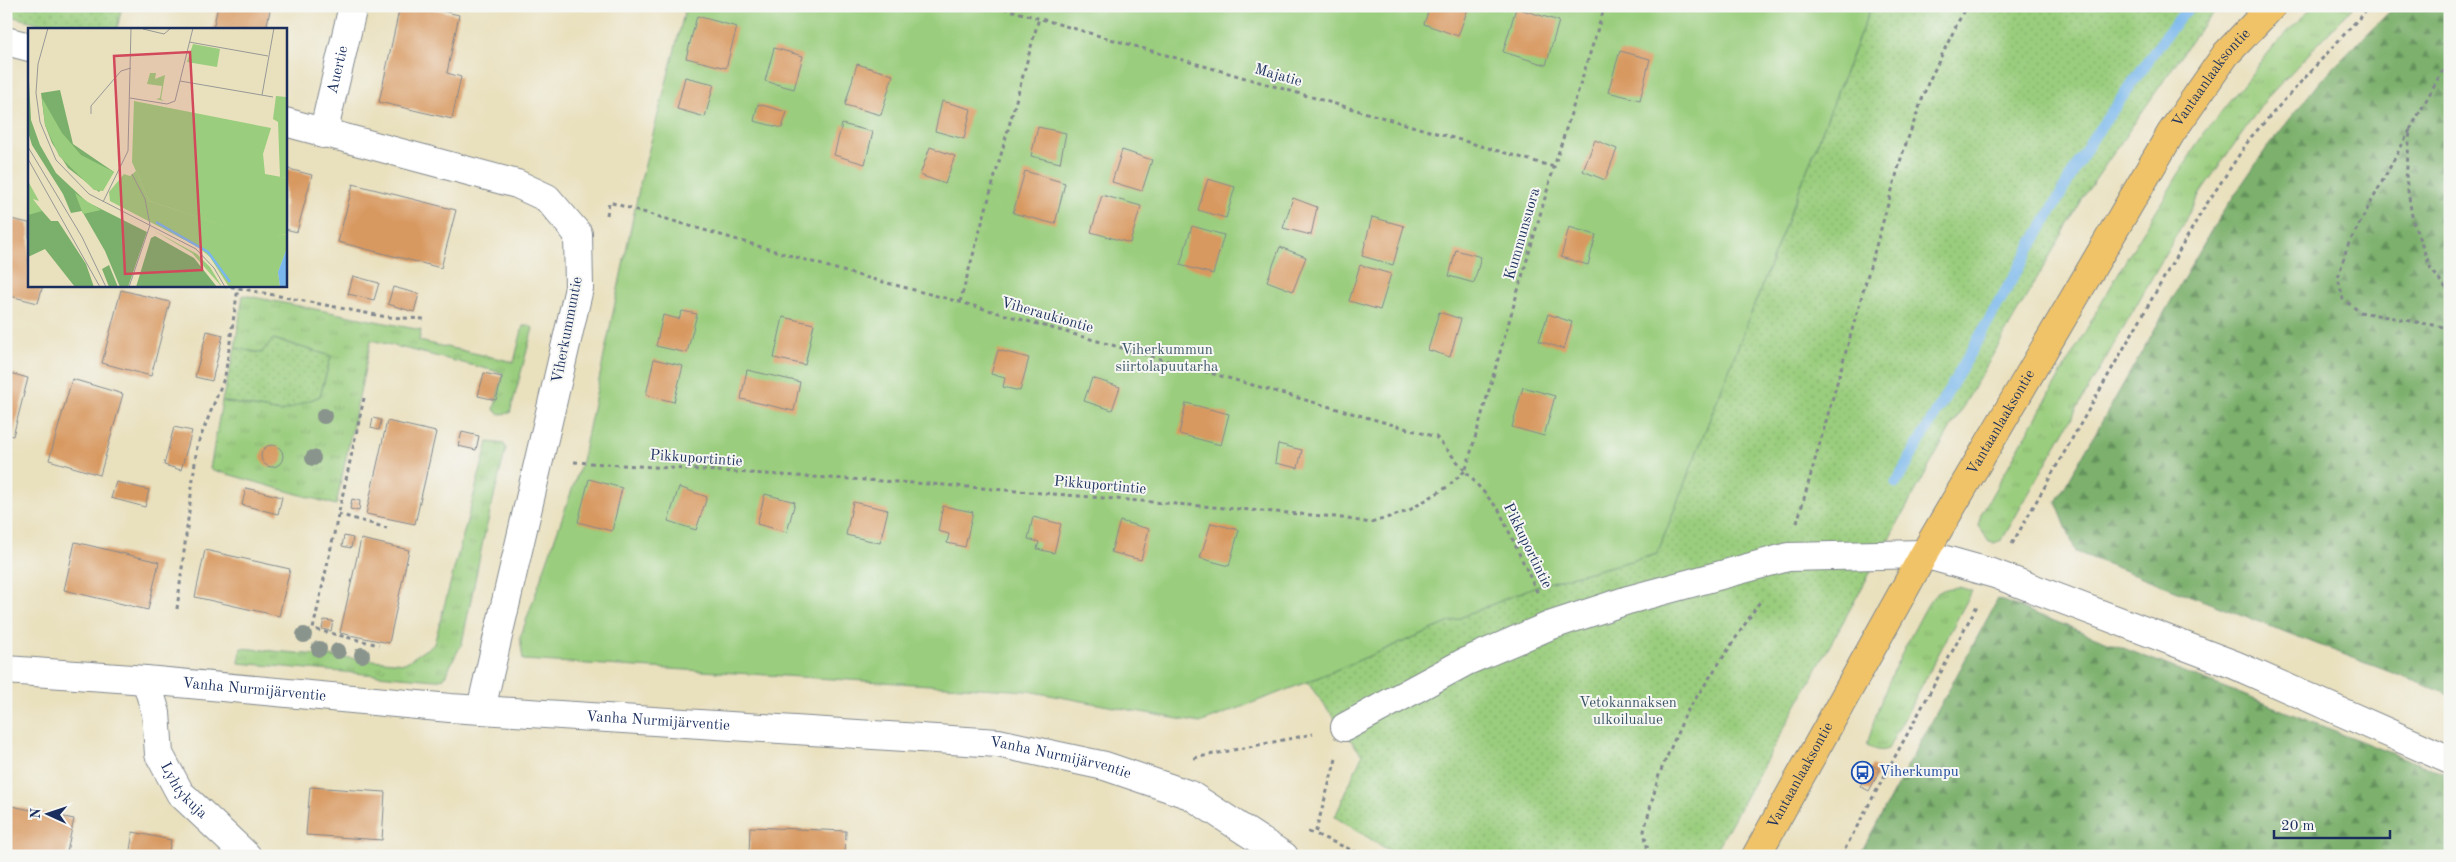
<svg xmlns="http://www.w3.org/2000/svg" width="2456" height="862" font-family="'Old Standard TT',serif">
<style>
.grass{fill:url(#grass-tufts);stroke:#5a7e6e}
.forest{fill:url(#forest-firs);stroke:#4b7065}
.park{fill:url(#park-dots);stroke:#5a7e6e}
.garden{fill:#9acd7d;stroke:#5a7e6e}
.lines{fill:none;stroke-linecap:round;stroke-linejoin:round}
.stream{stroke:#79b7ec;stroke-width:11}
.building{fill:#d89960}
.minor-casing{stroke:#82888e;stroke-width:30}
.major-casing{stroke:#82888e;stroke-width:30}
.path{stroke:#82888e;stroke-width:3;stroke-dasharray:4 4;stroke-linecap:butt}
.minor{stroke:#fff;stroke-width:28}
.major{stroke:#f0c369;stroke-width:28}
.tree{fill:#89948d}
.labels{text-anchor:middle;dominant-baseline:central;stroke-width:4;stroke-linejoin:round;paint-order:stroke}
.street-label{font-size:15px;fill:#1b2f5e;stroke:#f6f6f2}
.park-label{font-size:15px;fill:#3b5666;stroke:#f6f6f2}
.transit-label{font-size:15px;fill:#164399;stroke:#f6f6f2;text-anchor:start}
.inset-river{fill:none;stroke:#79b7ec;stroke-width:2.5}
.inset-road{fill:none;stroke:#979997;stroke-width:1}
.view{fill:#d1495b;fill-opacity:0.15;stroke:#d1495b;stroke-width:2.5}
.inset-edge{fill:none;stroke:#1b2f5e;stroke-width:2.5}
</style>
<defs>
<pattern id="grass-tufts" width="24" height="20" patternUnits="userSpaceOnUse" patternTransform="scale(1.25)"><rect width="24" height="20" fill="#9acd7d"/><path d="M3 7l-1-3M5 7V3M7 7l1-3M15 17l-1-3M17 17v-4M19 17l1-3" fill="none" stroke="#84b06e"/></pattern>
<pattern id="forest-firs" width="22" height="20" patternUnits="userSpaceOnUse" patternTransform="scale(1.25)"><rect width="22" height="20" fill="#7bb06c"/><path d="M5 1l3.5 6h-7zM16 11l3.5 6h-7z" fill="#64905c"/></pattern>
<pattern id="park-dots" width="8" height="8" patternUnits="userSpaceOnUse" patternTransform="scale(1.25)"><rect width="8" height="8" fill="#9acd7d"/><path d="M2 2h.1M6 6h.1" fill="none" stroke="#84b06e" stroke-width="1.8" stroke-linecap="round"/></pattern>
</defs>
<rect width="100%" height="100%" fill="#f6f6f2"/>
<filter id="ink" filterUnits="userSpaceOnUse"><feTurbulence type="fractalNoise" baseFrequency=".02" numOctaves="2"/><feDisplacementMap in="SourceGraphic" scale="10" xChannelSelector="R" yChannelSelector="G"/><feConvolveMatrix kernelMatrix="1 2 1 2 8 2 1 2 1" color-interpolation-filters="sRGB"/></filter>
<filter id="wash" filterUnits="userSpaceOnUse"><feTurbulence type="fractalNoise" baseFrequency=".0096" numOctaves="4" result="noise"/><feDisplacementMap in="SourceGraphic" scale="20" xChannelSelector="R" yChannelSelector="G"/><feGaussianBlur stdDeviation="1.12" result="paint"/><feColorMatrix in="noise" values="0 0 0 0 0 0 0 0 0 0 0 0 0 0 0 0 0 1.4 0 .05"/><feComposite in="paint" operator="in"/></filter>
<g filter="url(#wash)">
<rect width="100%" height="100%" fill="#e9e0bd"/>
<!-- grass -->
<path class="grass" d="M 2313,6 L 2354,6 L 2266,99 L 2202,190 L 2002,540 L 1994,543 L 1989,542 L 1978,526 L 1981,514 L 2126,260 L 2202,136 L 2273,47 Z
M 243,295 L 421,330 L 419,341 L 514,362 L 523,326 L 530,326 L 533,328 L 510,413 L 500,414 L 494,410 L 503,373 L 371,340 L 336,505 L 210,469 L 222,401 L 281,412 L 320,396 L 331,356 L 273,339 L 261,353 L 235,348 Z
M 488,442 L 504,444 L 506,448 L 483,541 L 462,643 L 444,678 L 435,680 L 239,663 L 241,648 L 405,663 L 434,644 Z
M 1959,587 L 1972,591 L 1888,749 C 1880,752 1875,750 1867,746 C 1880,693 1904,648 1930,600 C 1939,590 1946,588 1959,587 Z"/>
<!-- forest -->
<path class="forest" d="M 2395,6 L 2450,6 L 2450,695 L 2076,552 L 2056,502 L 2216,222 L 2266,149 L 2320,81 Z
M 1998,599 L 2450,776 L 2450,856 L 1859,856 Z"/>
<!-- park -->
<path class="park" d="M 6,6 L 122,6 L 117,29 L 61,29 L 6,15 Z
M 1871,6 L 2220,6 L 2198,31 L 2086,193 L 1945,438 L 1713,856 L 1398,856 L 1335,817 L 1362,755 L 1307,682 L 1536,586 L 1657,554 Z
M 273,339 L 331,356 L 320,396 L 281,412 L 222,401 L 235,348 L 261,353 Z"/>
<!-- garden -->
<path class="garden" d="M 686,6 L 1871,6 L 1657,554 L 1536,586 L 1307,682 L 1200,723 L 1028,691 L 523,660 L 520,638 L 582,461 L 640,184 Z"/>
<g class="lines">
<!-- stream -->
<path class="stream" d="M 1896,483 L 2091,141 L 2170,30 L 2190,6"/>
</g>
<g id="blocks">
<!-- building -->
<path class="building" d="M 218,6 L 271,6 L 266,29 L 213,29 Z
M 400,6 L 421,6 L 459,15 L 447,73 L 461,77 L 452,119 L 379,102 Z
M 1430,6 L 1469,6 L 1458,36 L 1424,24 Z
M 1516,8 L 1559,21 L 1546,65 L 1503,52 Z
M 697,16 L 737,27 L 726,68 L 686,58 Z
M 774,48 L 803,56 L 794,89 L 765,81 Z
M 1620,51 L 1650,59 L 1640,100 L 1608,92 Z
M 857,64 L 893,75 L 881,115 L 845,105 Z
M 685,77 L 714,84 L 705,117 L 677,109 Z
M 942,101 L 971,109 L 964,139 L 935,131 Z
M 758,104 L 787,112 L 782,128 L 754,121 Z
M 842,124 L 873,132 L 865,164 L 834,155 Z
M 1038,127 L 1066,133 L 1060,163 L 1031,156 Z
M 1595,140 L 1617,149 L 1605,180 L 1583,171 Z
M 930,147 L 955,156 L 945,184 L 920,175 Z
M 1122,150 L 1152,160 L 1142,191 L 1112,182 Z
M 285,168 L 312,175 L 297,232 L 285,229 Z
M 1025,171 L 1065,183 L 1055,224 L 1013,213 Z
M 1208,179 L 1235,187 L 1226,218 L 1198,210 Z
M 353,184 L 456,210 L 441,268 L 338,242 Z
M 1102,195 L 1141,206 L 1130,243 L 1091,232 Z
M 1293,198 L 1317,207 L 1311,235 L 1283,228 Z
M 1372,217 L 1404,226 L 1393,265 L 1362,256 Z
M 6,218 L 29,223 L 29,285 L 43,285 L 38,303 L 6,295 Z
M 1192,226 L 1224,235 L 1213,274 L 1180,265 Z
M 1569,227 L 1596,235 L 1588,265 L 1561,257 Z
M 1280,247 L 1306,257 L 1293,291 L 1267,281 Z
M 1456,250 L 1481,257 L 1474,283 L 1449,276 Z
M 1360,265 L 1391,274 L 1380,310 L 1349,301 Z
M 353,276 L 379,283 L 374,300 L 348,294 Z
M 393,287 L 419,294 L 414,312 L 388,304 Z
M 121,290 L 170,302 L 151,376 L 102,363 Z
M 682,311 L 697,314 L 687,353 L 656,346 L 663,315 L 679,319 Z
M 1439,312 L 1461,319 L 1450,357 L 1428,350 Z
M 1548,314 L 1572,322 L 1564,349 L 1539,341 Z
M 783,317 L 814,324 L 805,365 L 774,358 Z
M 207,331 L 223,335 L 212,381 L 195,377 Z
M 998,350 L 1029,358 L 1020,391 L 1003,387 L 1005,378 L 991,374 Z
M 654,359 L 683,366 L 674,402 L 646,395 Z
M 747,370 L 800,382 L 794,411 L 741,399 Z
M 6,372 L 28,378 L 13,436 L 6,434 Z
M 484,373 L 502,377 L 496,400 L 478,396 Z
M 1092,378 L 1120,387 L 1112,410 L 1084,401 Z
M 72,379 L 123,394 L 100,475 L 49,460 Z
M 1523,387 L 1555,396 L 1544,436 L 1512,427 Z
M 1186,403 L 1229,414 L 1221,445 L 1179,434 Z
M 373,418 L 381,420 L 379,430 L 371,428 Z
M 387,421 L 436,432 L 415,524 L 366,514 Z
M 174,427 L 192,431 L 181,470 L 164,465 Z
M 462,432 L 479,436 L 476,450 L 458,446 Z
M 1278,444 L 1302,450 L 1298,468 L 1275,463 Z
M261 456a11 11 0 1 1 22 0a11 11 0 1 1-22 0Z
M 589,479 L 622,488 L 612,531 L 578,522 Z
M 116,482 L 149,490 L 145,507 L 111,498 Z
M 679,487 L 707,497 L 696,530 L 668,521 Z
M 246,488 L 282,497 L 278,514 L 242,505 Z
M 765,494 L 795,502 L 787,532 L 757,524 Z
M 352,499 L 360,501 L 359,511 L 350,509 Z
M 853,502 L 888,510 L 880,543 L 846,535 Z
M 943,506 L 973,512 L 965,547 L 947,543 L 949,534 L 938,531 Z
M 1033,517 L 1061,524 L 1054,553 L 1037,549 L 1039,542 L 1028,539 Z
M 1120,521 L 1149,529 L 1141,560 L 1111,552 Z
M 1211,523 L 1239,530 L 1229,566 L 1200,558 Z
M 344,536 L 353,538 L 351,548 L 342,546 Z
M 361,539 L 409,550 L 389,643 L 340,633 Z
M 75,542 L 159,562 L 148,610 L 64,590 Z
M 205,550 L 290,569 L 279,616 L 195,597 Z
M 324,620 L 333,621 L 331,631 L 322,629 Z
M 1872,765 L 1880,770 L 1869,791 L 1860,786 Z
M 310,787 L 385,792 L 382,840 L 306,835 Z
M 7,805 L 74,819 L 66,856 L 6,856 Z
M 750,827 L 846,831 L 845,856 L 749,856 Z
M 133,832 L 171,840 L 168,856 L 129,856 Z"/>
</g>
</g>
<g filter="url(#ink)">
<use href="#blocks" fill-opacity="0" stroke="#82888e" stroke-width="1"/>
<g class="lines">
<defs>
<g id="minor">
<path d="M 6,41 L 29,47"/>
<path d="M 285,122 L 517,184 L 547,198 L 578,234 L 579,288 L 481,709"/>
<path id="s1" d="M 323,134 L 353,6"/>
<path id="s2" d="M 6,670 L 146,680 L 450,708 L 998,743 L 1105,766 L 1190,795 L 1284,856"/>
<path id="s3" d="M 146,680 L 156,713 L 159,754 L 180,793 L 247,856"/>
<path d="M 1345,727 L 1465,662 L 1549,626 L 1628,600 L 1788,557 L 1924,554 L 1995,574 L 2235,665 L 2450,760"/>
</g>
<g id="major">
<path id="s4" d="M 1756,856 L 1924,554 L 2171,133 L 2226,54 L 2272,6"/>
</g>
</defs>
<!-- minor casing -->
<use href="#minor" class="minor-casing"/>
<!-- major casing -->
<use href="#major" class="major-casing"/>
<!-- path -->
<path class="path" d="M 996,6 L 1554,167
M 2450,66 L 2441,73 L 2410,130 L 2406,179 L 2413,222 L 2431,269 L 2450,293
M 2410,130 L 2347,247 L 2338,278 L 2343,299 L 2360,312 L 2450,328
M 607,215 L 609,202 L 853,274 L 960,302 L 1436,437 L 1499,510 L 1538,594
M 223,285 L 386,317 L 424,319
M 960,302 L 1039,18
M 364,398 L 313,629 L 379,645
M 574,462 L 944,485 L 1336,517 L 1371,523 L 1408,511 L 1447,487 L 1466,470
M 1466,469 L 1554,167 L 1605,6
M 338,514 L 387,528
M 1797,523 L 1902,155 L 1928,83 L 1966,6
M 2012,544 L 2202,211 L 2251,137 L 2370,6
M 177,609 L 197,446 L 225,376 L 238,288
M 1194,758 L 1313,734
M 1336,759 L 1315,834 L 1365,856
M 1308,832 L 1315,834
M 1649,856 L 1644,831 L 1659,775 L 1686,713 L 1761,600
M 1841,856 L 1978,604"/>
<!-- minor -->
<use href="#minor" class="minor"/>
<!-- major -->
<use href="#major" class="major"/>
</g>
<!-- trees -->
<g class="tree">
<circle cx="324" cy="416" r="8"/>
<circle cx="313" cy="458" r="8"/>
<circle cx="304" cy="635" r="8"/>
<circle cx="319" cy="649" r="8"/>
<circle cx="338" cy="651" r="8"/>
<circle cx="362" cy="655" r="8"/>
</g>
</g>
<!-- icons -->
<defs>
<symbol id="bus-ring" viewBox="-11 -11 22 22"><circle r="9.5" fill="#f6f6f2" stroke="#1a4fb4" stroke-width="1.5"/><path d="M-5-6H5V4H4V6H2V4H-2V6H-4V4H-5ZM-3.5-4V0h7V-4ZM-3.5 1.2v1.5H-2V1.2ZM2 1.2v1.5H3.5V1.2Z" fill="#1a4fb4"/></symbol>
</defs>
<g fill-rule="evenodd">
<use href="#bus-ring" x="1850" y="760" width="25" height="25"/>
</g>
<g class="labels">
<!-- street labels -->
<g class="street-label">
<text stroke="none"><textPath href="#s1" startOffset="66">Auertie</textPath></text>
<text transform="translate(1278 76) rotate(16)">Majatie</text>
<text stroke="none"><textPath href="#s4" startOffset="902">Vantaanlaaksontie</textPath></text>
<text transform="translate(1523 234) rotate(-74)">Kummunsuora</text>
<text transform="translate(1047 316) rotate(16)">Viheraukiontie</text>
<text transform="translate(568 330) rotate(-79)">Viherkummuntie</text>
<text stroke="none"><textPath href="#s4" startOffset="498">Vantaanlaaksontie</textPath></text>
<text transform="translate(696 459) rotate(4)">Pikkuportintie</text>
<text transform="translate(1100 486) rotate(5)">Pikkuportintie</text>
<text transform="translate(1527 546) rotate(64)">Pikkuportintie</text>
<text stroke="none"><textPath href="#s2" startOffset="249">Vanha Nurmijärventie</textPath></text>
<text stroke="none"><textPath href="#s2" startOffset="654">Vanha Nurmijärventie</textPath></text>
<text stroke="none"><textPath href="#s2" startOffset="1059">Vanha Nurmijärventie</textPath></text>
<text stroke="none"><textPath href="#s4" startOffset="92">Vantaanlaaksontie</textPath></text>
<text stroke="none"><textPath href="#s3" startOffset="120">Lyhtykuja</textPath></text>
</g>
<!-- park labels -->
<g class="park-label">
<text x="1167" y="350">Viherkummun<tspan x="1167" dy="17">siirtolapuutarha</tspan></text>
<text x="1628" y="703">Vetokannaksen<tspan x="1628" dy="17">ulkoilualue</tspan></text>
</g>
<!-- transit labels -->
<g class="transit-label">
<text x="1879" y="772">Viherkumpu</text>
</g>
</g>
<!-- overview -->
<g transform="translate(28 28)">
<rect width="259" height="259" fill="#e9e0bd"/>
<path d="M 122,45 L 128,45 L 127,51 L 137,47 L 133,71 L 136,73 L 128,71 L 132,70 L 134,58 L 119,56 ZM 125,202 L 169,226 L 182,239 L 194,259 L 164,225 Z" fill="#9acd7d"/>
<path d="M 0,34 L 3,92 L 12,117 L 28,145 L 59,174 L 119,204 L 100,259 L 92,259 L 77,223 L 54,183 L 43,185 L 35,166 L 4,117 L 0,104 ZM 32,62 L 45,116 L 86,144 L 71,164 L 40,140 L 24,115 L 17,97 L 13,65 ZM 9,177 L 23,193 L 30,193 L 58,236 L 66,259 L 47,259 L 17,221 L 0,229 L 0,180 ZM 127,208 L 166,230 L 189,259 L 108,259 L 123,210 ZM 81,237 L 90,259 L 81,259 L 74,241 Z" fill="#7bb06c"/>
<path d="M 165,16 L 192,21 L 189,39 L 159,34 ZM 259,65 L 259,150 L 252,149 L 250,94 L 245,91 L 248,68 L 258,69 ZM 14,70 L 34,105 L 53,127 L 86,144 L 75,163 L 66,162 L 31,128 L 17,97 ZM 108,143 L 121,173 L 235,210 L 259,206 L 259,220 L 250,244 L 252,259 L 201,259 L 182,229 L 170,219 L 82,173 L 81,164 L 96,146 L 102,148 ZM 0,153 L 11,173 L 5,171 L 14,183 L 0,187 ZM 47,165 L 60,174 L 73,182 L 55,186 Z" fill="#9acd7d"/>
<path d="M 106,73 L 243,100 L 235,126 L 237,146 L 259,150 L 258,206 L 236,211 L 121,173 L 104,134 Z" fill="#9acd7d"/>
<path d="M 259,220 L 259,259 L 252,259 L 250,244 Z" fill="#79b7ec"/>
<path class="inset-river" d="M 128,194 L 180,224 L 202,254"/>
<path class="inset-road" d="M 20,0 L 10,36 L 8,65 L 12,94 L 28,132 L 61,166 L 168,221 L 186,240 L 197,259M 115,1 L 136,6 L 143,0M 161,14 L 240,28M 152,53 L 245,69M 234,67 L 246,0M 102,70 L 139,76 L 147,73 L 165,0M 63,86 L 63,78 L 93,43 L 103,40M 0,119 L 54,209 L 78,259M 0,131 L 72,259M 75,174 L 100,123 L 103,0M 101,259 L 122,197 L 117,171 L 104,146"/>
<path class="view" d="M 162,24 L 174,242 L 97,246 L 86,28 Z"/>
<rect width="259" height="259" class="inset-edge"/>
</g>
<!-- margin -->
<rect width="2456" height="862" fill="none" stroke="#f6f6f2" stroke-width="25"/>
<!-- north arrow -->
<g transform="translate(48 814) rotate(273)" stroke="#f6f6f2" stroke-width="4" paint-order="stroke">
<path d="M0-4L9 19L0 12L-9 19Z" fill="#1b2f5e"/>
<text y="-8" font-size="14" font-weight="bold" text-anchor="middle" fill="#1b2f5e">N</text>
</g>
<!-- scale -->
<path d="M2274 830v8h116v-8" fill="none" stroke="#1b2f5e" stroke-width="2.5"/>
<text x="2281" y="830" font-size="15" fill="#1b2f5e" stroke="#f6f6f2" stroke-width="4" paint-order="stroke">20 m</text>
</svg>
